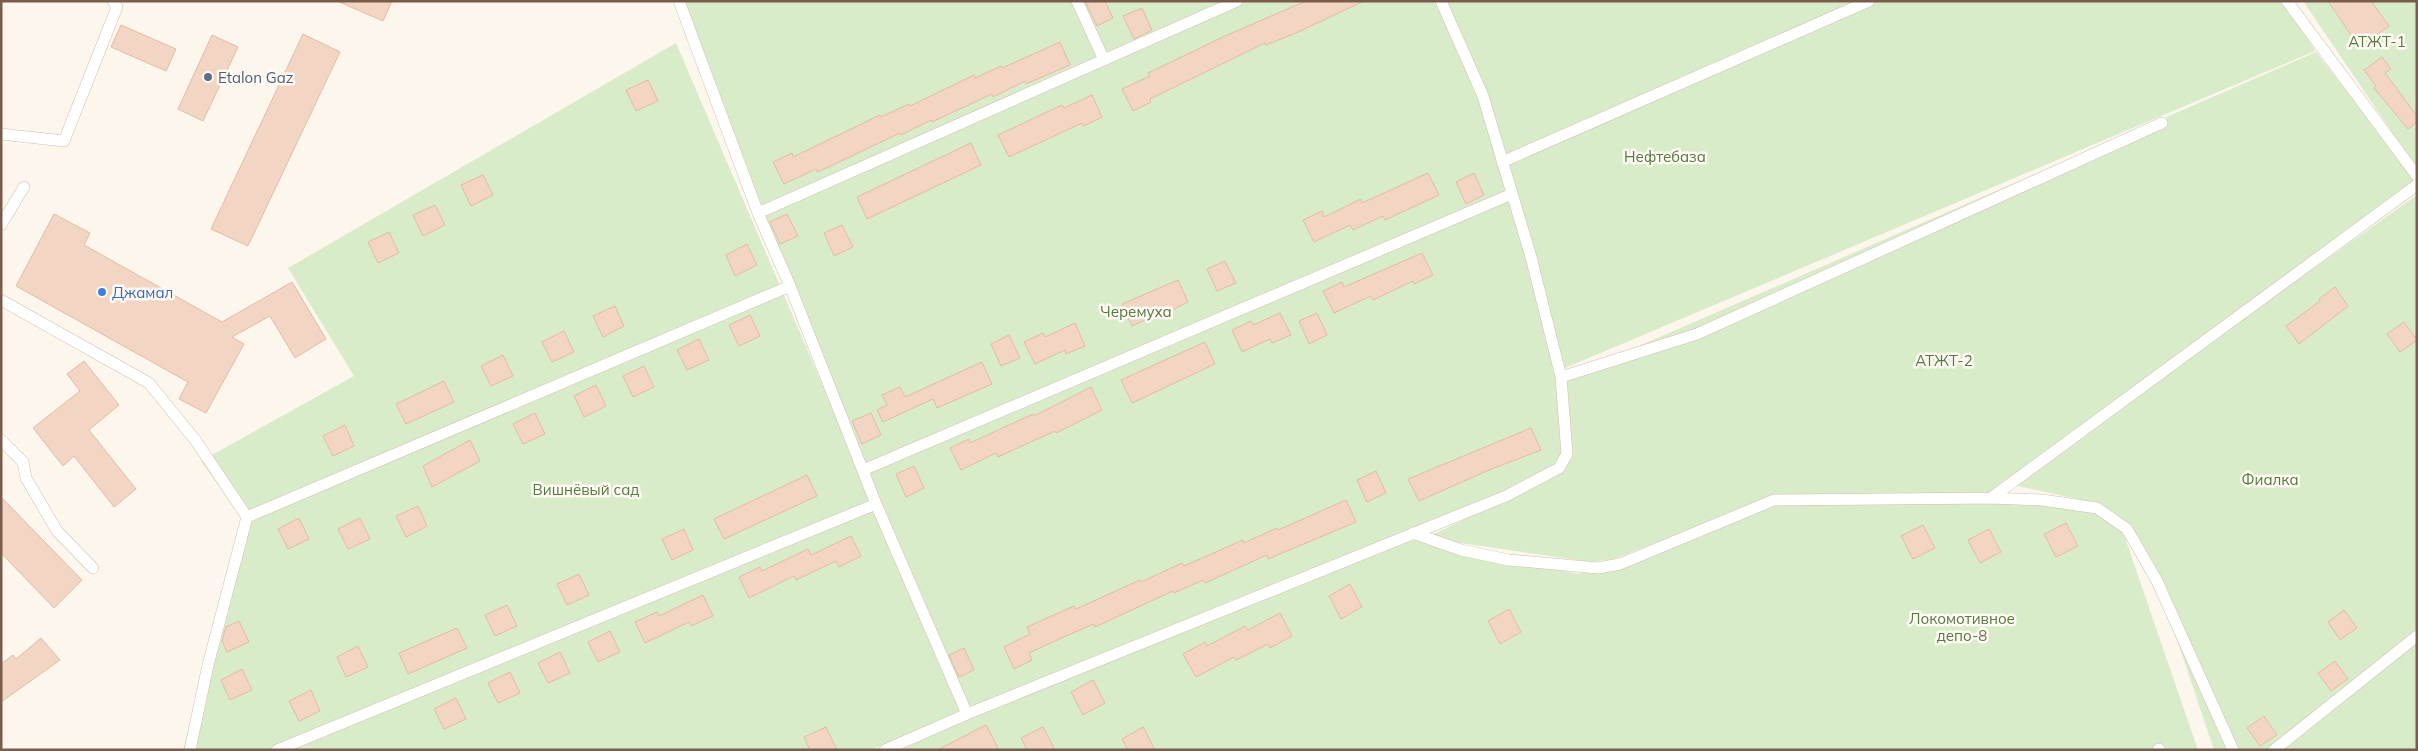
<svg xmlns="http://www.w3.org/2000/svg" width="2418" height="751" font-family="Mulish,sans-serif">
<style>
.green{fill:#d8ecc9}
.building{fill:#f3d5c3;stroke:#e6bba3}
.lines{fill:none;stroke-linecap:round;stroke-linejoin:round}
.lane-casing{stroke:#d1beb0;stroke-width:12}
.lane{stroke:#fff;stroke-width:11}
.service-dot{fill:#5c6f8a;stroke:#fffaf3;stroke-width:2}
.shop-dot{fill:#3f7fe0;stroke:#fffaf3;stroke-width:2}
.labels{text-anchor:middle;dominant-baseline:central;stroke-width:5;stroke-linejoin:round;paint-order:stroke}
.park-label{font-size:15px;fill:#537a41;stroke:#fffaf3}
.service-label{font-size:15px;fill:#4e5e75;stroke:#fffaf3;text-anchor:start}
.shop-label{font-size:15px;fill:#366cbe;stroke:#fffaf3;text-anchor:start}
</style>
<rect width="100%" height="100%" fill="#fdf6ec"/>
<!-- green -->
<path class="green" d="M 680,1 L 1441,1 L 1482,96 L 1561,377 L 1567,454 L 1559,468 L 1413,533 L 967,714 L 876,504 Z
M 1445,1 L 2285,1 L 2315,51 L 1565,368 L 1486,95 Z
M 2303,1 L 2417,1 L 2417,165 L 2415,166 Z
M 676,43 L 962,711 L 871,750 L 183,750 L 243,520 L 201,461 L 354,376 L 288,268 Z
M 2316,52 L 2417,181 L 1987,495 L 1771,498 L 1614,559 L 1591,562 L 1426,538 L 1564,470 L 1572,452 L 1563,379 Z
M 2417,195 L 2417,750 L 2214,750 L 2157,580 L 2129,527 L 2090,502 L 2010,484 Z
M 1768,503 L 2087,504 L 2122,529 L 2198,750 L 889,750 L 1410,539 L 1579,574 Z"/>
<!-- building -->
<path class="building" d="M 337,1 L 392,1 L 383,21 Z
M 1085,1 L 1105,1 L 1113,18 L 1097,26 Z
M 1306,1 L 1364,1 L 1296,33 L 1266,45 L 1265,43 L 1150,99 L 1151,102 L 1133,111 L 1122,89 L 1150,76 L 1148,73 L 1225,36 Z
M 2328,1 L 2371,1 L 2389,26 L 2359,47 Z
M 1142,8 L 1152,30 L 1134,39 L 1123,16 Z
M 121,25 L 176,49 L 166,71 L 111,47 Z
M 303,34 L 340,52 L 248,246 L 211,229 Z
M 212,35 L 238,47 L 203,121 L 178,109 Z
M 1060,42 L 1070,65 L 1026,84 L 1025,81 L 993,97 L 992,94 L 932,122 L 931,120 L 901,135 L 900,133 L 818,172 L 816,169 L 784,184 L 773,162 L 792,153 L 793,157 L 880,115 L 881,117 L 909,104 L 910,106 L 974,75 L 975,78 L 1001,66 L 1002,68 Z
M 2382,57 L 2391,69 L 2385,73 L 2417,116 L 2417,122 L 2408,129 L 2374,88 L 2376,86 L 2364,70 Z
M 648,80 L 658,101 L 636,111 L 626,90 Z
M 1092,95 L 1102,117 L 1084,126 L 1082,123 L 1009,157 L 998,135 L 1062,105 L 1064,108 Z
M 971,143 L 981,165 L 867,219 L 857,197 Z
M 1428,173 L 1439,195 L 1385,220 L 1383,216 L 1353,230 L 1350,225 L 1314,242 L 1303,220 L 1322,211 L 1324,217 L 1361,199 L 1362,203 Z
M 1474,173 L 1484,195 L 1466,204 L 1456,182 Z
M 483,175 L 493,195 L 471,206 L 461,185 Z
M 435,205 L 445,225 L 423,236 L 413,215 Z
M 54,214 L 90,233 L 84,245 L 222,322 L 292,282 L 326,339 L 295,358 L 270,316 L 232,337 L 244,344 L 206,413 L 179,399 L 188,382 L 16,286 Z
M 787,214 L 798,236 L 780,244 L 770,222 Z
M 842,225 L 853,247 L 834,256 L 824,233 Z
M 389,232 L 399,253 L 378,263 L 368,242 Z
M 747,244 L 757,265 L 735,276 L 726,255 Z
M 1422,253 L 1433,275 L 1414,284 L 1413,281 L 1373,300 L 1371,296 L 1334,313 L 1323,291 L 1342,282 L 1344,287 Z
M 1225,261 L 1236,283 L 1217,291 L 1207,269 Z
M 1178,280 L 1188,302 L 1170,311 L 1169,309 L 1132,326 L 1122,304 Z
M 2335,287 L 2348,306 L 2299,344 L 2286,326 L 2320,301 L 2319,299 Z
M 615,306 L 624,326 L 603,337 L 593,316 Z
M 1280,313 L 1291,335 L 1272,343 L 1270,339 L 1242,352 L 1232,330 L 1251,321 L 1253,325 Z
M 1317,313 L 1327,335 L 1309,344 L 1299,321 Z
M 750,315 L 760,336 L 739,346 L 729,325 Z
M 2404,322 L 2417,340 L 2400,352 L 2387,334 Z
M 1075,323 L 1085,346 L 1066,354 L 1065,350 L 1035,364 L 1024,342 L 1043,333 L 1045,337 Z
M 564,331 L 574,352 L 552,362 L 542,342 Z
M 1009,335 L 1020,358 L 1001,366 L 991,344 Z
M 699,339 L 709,360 L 687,370 L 677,350 Z
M 1205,342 L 1215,364 L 1132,403 L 1121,380 Z
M 503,355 L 513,376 L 491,386 L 481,366 Z
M 84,361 L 119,405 L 89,430 L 136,489 L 114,507 L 74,456 L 63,466 L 33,428 L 80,391 L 67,374 Z
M 982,362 L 992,384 L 937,408 L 933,399 L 883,422 L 877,410 L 887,405 L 882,395 L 900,387 L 905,397 Z
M 644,366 L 654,387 L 633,397 L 623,376 Z
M 444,381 L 454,402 L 406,424 L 396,404 Z
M 596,385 L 606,406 L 584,417 L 574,396 Z
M 1091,387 L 1102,410 L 1056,433 L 1055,431 L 998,457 L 996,453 L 961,470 L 950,448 L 969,439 L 970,443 L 1033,414 L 1034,416 Z
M 535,413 L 545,434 L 523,444 L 513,424 Z
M 871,413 L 881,435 L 862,444 L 852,421 Z
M 345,425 L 354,446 L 333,456 L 323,436 Z
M 1531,428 L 1541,450 L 1489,470 L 1419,501 L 1408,479 Z
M 470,440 L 480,461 L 432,487 L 423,466 Z
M 914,466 L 924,488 L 906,497 L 896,474 Z
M 1376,471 L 1386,493 L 1367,502 L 1357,480 Z
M 807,475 L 817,496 L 724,539 L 714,519 Z
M 1,497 L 82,580 L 54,608 L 1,553 Z
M 1346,500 L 1356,522 L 1268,559 L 1267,555 L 1205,583 L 1203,580 L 1174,593 L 1173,591 L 1095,627 L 1094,624 L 1066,636 L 1029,653 L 1032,660 L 1014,669 L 1004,647 L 1030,634 L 1027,627 L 1074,606 L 1076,609 L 1140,580 L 1141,582 L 1182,563 L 1184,566 L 1243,540 L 1244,543 L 1277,528 L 1278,530 Z
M 418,506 L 427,526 L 406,537 L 396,516 Z
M 299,518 L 309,539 L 288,549 L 278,529 Z
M 360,518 L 370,539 L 348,549 L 338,529 Z
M 2066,523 L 2078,546 L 2056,557 L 2044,534 Z
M 1923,525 L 1935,548 L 1913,559 L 1901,536 Z
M 684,529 L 693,550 L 672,560 L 662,539 Z
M 1989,529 L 2001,552 L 1980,563 L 1968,540 Z
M 851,536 L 861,556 L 839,567 L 836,561 L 796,580 L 794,576 L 749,598 L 739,577 L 760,567 L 762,571 L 808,549 L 811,555 Z
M 579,574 L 589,595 L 567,605 L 557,584 Z
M 1350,584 L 1362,607 L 1341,619 L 1329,596 Z
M 703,595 L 713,616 L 691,626 L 689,622 L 645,643 L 635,622 L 657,612 L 659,616 Z
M 507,605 L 517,626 L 495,636 L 485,615 Z
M 1509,609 L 1521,632 L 1500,644 L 1488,621 Z
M 2344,610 L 2357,628 L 2340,640 L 2328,622 Z
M 1280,613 L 1292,636 L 1270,648 L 1268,644 L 1236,660 L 1234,657 L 1196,677 L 1183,654 L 1205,642 L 1207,646 L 1245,626 L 1248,630 Z
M 239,621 L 249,642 L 227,652 L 222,641 L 226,627 Z
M 457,628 L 467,648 L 408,674 L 399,653 Z
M 610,631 L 620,652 L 598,662 L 588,642 Z
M 41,638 L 60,660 L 1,702 L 1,664 L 13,655 L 16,659 Z
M 358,646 L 368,667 L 346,677 L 337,657 Z
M 964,648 L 974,670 L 959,677 L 949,655 Z
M 560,652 L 570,673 L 548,683 L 538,663 Z
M 2335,661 L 2348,679 L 2331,691 L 2318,673 Z
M 242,669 L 252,690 L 230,700 L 221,680 Z
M 510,672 L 520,693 L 498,703 L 488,683 Z
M 1093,680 L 1105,703 L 1083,715 L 1071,692 Z
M 311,690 L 320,711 L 299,721 L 289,701 Z
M 456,698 L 466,719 L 444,729 L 434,709 Z
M 2264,716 L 2277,735 L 2260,746 L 2247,728 Z
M 986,725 L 999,750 L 937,750 Z
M 826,727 L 837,750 L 810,750 L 804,737 Z
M 1043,727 L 1055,750 L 1027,750 L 1021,738 Z
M 1143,727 L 1155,750 L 1128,750 L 1122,739 Z"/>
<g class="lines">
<defs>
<path id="lane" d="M 679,1 L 758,213 L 790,286 L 876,504 L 967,714
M 1077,1 L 1104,60
M 2287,1 L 2417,176
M 1,134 L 64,141 L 117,7 L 113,1
M 1502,162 L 1869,1
M 758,213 L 1237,1
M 1,225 L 24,187
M 1,300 L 149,383 L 196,441 L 247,517 L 208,665 L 190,750
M 1561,377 L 1697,334 L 2162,123
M 1,440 L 23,462 L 26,478 L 57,531 L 93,568
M 863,470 L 1512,194
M 1991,498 L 2042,500 L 2097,508 L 2127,529 L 2157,581 L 2233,750
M 247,517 L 790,286
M 1413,533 L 1461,550 L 1509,560 L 1598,568 L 1620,564 L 1774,500 L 1991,498 L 2417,185
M 277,750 L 876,504
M 885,750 L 967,714 L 1506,496 L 1559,468 L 1567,454 L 1561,377 L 1531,257 L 1483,96 L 1441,1
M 2158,750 L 2159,749
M 2274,750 L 2417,636"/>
</defs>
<!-- lane casing -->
<use href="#lane" class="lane-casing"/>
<!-- lane -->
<use href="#lane" class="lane"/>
</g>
<!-- markers -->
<circle class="service-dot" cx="208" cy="77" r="5"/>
<circle class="shop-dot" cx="102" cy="292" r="5"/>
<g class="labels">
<!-- park labels -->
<g class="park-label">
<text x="2377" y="41">АТЖТ-1</text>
<text x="1665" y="156">Нефтебаза</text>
<text x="1136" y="311">Черемуха</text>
<text x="1944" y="360">АТЖТ-2</text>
<text x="2270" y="479">Фиалка</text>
<text x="586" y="489">Вишнёвый сад</text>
<text x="1962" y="618">Локомотивное<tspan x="1962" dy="17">депо-8</tspan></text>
</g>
<!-- service labels -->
<g class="service-label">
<text x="218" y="77">Etalon Gaz</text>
</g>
<!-- shop labels -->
<g class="shop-label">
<text x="112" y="292">Джамал</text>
</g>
</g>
<!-- border -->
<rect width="2418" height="751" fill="none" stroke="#7a5c4d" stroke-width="5"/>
</svg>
